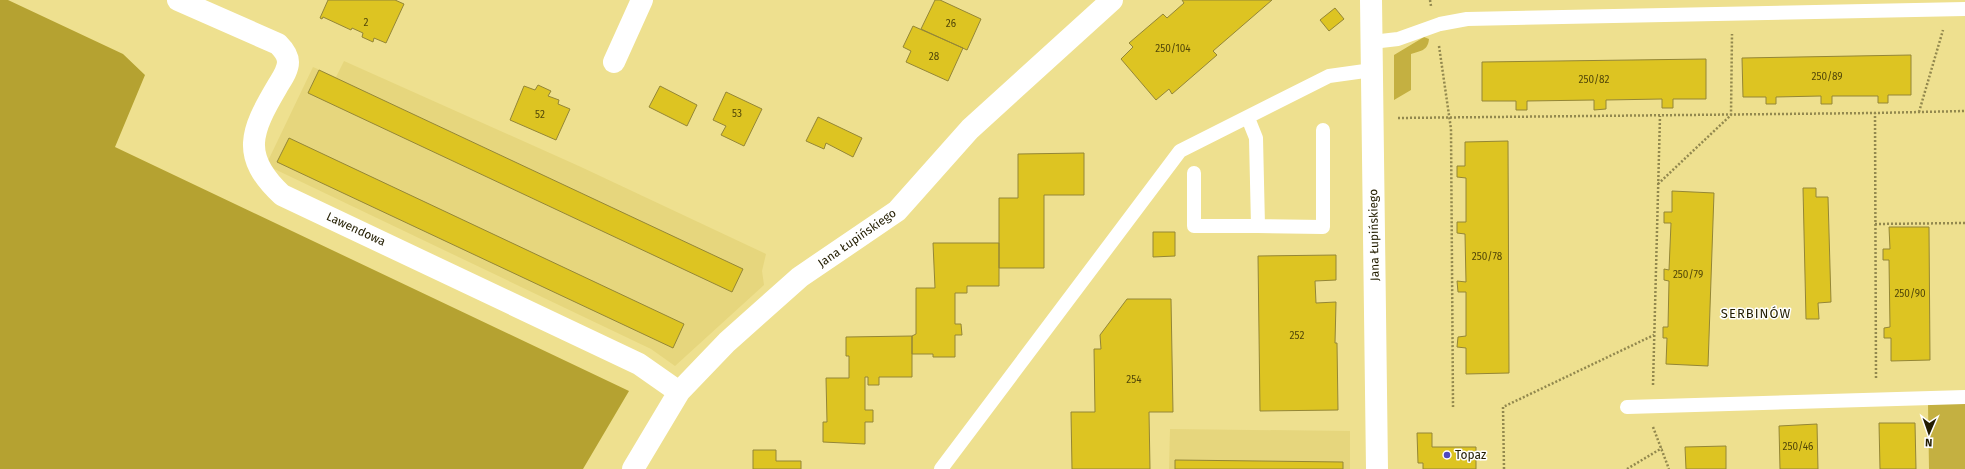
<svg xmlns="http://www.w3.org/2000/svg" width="1965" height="469" font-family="'Fira Sans',sans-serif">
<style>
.built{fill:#e6d67d}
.green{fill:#c4b041}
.forest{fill:#b5a231}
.building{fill:#ddc422;stroke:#948636}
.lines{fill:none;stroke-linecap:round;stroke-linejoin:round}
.path{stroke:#92884e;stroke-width:2.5;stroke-dasharray:2 2;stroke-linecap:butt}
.lane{stroke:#fff;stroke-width:14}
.street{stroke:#fff;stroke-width:22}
.poi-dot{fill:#4f49c0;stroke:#fff;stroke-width:1.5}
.labels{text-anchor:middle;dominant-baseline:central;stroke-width:3;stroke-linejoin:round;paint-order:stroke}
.number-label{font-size:10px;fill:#524708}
.street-label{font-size:12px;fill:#231d00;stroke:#fff}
.poi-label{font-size:12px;fill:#231d00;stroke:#fff;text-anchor:start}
.neighbourhood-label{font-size:13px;letter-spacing:1px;fill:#231d00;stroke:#fff}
</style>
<rect width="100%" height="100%" fill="#eee08f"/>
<!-- built -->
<path class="built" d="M 344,61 L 581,167 L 766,254 L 762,271 L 764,285 L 675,366 L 651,349 L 266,165 L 313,67 L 336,77 Z
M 1170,429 L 1350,431 L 1350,469 L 1169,469 Z"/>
<!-- green -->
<path class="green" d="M 1424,37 L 1429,39 C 1428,51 1420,51 1411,54 L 1411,90 L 1394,100 L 1394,55 Z
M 1928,404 L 1965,404 L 1965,469 L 1929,469 Z"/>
<!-- forest -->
<path class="forest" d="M 0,0 L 8,0 L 123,54 L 145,75 L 115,147 L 629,391 L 583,469 L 0,469 Z"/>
<!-- building -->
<path class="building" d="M 328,0 L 395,0 L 404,4 L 386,43 L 374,38 L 373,42 L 362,37 L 363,33 L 352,28 L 351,30 L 323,17 L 322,19 L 320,18 Z
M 935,0 L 940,0 L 981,19 L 967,50 L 921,29 Z
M 1182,0 L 1272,0 L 1213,51 L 1217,55 L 1172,94 L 1169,89 L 1156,100 L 1121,59 L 1133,47 L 1129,43 L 1163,14 L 1167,18 L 1184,3 Z
M 1335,8 L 1344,19 L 1329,31 L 1320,20 Z
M 913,26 L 963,48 L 948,81 L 906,62 L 911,51 L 903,47 Z
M 1911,55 L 1911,95 L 1888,95 L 1888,103 L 1878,103 L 1878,96 L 1832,96 L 1832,104 L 1821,104 L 1821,96 L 1776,97 L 1776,104 L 1766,104 L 1766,97 L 1743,97 L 1742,58 Z
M 1706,59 L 1706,99 L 1673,99 L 1673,108 L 1662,108 L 1662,99 L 1606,100 L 1606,109 L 1594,110 L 1594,100 L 1527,101 L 1527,110 L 1516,110 L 1516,101 L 1482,101 L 1482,62 Z
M 319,70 L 743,269 L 732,292 L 308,93 Z
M 538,85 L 551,91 L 548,96 L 559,100 L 558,104 L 570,109 L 556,140 L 510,120 L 524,86 L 535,90 Z
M 660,86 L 697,105 L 687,126 L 649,107 Z
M 726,92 L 762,109 L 744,146 L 721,135 L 726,126 L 713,120 Z
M 818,117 L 862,138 L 853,157 L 826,143 L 824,149 L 806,141 Z
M 289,138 L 684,324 L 673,348 L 277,162 Z
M 1508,141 L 1509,373 L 1466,374 L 1466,348 L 1457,347 L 1458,337 L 1466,336 L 1466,292 L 1458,292 L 1457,281 L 1466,282 L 1465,234 L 1457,233 L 1457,222 L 1466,222 L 1466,178 L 1457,177 L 1457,166 L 1465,166 L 1465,142 Z
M 1084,153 L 1084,195 L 1044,195 L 1044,268 L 999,268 L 999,198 L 1018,198 L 1018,154 Z
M 1803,188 L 1816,188 L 1816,197 L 1828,197 L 1831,302 L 1818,303 L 1819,319 L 1806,319 Z
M 1672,191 L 1714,193 L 1708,366 L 1666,364 L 1667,338 L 1663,338 L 1663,327 L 1668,327 L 1669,281 L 1664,280 L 1664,269 L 1669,270 L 1671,223 L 1664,223 L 1664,212 L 1672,212 Z
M 1889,227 L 1929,227 L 1930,360 L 1891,361 L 1891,338 L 1884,338 L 1884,328 L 1890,327 L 1889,260 L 1883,260 L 1883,249 L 1890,249 Z
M 1153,232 L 1175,232 L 1175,256 L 1153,257 Z
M 933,243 L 999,243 L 999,286 L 967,286 L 967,293 L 955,293 L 955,324 L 961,324 L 962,335 L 955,335 L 955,357 L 933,357 L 933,354 L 912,354 L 912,336 L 916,334 L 916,288 L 935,288 Z
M 1336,255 L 1336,280 L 1315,281 L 1316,303 L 1336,302 L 1335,343 L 1337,343 L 1338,410 L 1260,411 L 1258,256 Z
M 1127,299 L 1171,299 L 1173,412 L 1149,412 L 1150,469 L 1072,469 L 1071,412 L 1095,412 L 1094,349 L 1101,349 L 1100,335 Z
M 912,336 L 912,377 L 879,377 L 879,385 L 868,385 L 868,377 L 865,377 L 865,410 L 873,410 L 873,422 L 865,422 L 865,444 L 823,442 L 823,422 L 827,422 L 826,378 L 849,378 L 849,356 L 846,356 L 846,337 Z
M 1879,423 L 1915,423 L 1916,469 L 1880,469 Z
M 1817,424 L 1818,469 L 1780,469 L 1779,426 Z
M 1417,433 L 1432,433 L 1432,447 L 1476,447 L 1476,469 L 1423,469 L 1423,463 L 1418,463 Z
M 1726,446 L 1726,469 L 1686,469 L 1685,447 Z
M 753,450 L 776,450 L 776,461 L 801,461 L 801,469 L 753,469 Z
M 1175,460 L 1343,462 L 1343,469 L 1175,469 Z"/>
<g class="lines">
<!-- path -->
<path class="path" d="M 1430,0 L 1431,6
M 1439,46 L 1451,129 L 1453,407
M 1919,112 L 1943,30
M 1398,118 L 1875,113
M 1658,184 L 1731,115 L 1732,34
M 1875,224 L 1965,223
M 1876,378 L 1875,113 L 1965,111
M 1653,385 L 1660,116
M 1653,427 L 1669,469
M 1504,469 L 1503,407 L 1654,335
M 1627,469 L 1662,448"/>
<!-- lane -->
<path class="lane" d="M 1372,42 L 1398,39 L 1440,24 L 1467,19 L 1965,9
M 1248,118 L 1256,138 L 1258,226 L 1323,227 L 1323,130
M 1194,173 L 1194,226 L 1258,226
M 1627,407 L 1965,397
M 941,469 L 1180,151 L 1329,76 L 1372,70"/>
<!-- street -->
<path class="street" d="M 178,0 L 278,44 C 283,49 288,55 288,62 C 288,71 281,80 277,87 C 251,131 240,156 282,195 L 639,364 L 679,392
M 1371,0 L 1377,469
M 614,62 L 642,0
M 633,469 L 679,392 L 727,342 L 800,277 L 897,211 L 970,129 L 1112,0"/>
</g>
<!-- markers -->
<circle class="poi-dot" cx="1447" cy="455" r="4"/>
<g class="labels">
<!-- number labels -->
<g class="number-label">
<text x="366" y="23">2</text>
<text x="951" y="24">26</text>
<text x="1173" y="49">250/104</text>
<text x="934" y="57">28</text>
<text x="1827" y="77">250/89</text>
<text x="1594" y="80">250/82</text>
<text x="737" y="114">53</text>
<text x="540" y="115">52</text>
<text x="1487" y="257">250/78</text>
<text x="1688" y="275">250/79</text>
<text x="1910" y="294">250/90</text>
<text x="1297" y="336">252</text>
<text x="1134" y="380">254</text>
<text x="1798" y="447">250/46</text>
</g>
<!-- street labels -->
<g class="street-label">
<text transform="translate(356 229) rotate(25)">Lawendowa</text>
<text transform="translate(1374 235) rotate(-91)">Jana Łupińskiego</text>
<text transform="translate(857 238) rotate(-35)">Jana Łupińskiego</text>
</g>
<!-- poi labels -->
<g class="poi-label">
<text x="1455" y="455">Topaz</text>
</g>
<!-- neighbourhood labels -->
<g class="neighbourhood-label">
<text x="1756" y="313">SERBINÓW</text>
</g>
</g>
<!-- north arrow -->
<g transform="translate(1929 433) rotate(182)" stroke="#ffffff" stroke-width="3" paint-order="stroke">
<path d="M0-3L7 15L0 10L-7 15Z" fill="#231d00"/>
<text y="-6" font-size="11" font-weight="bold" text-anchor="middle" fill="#231d00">N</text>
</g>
</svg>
